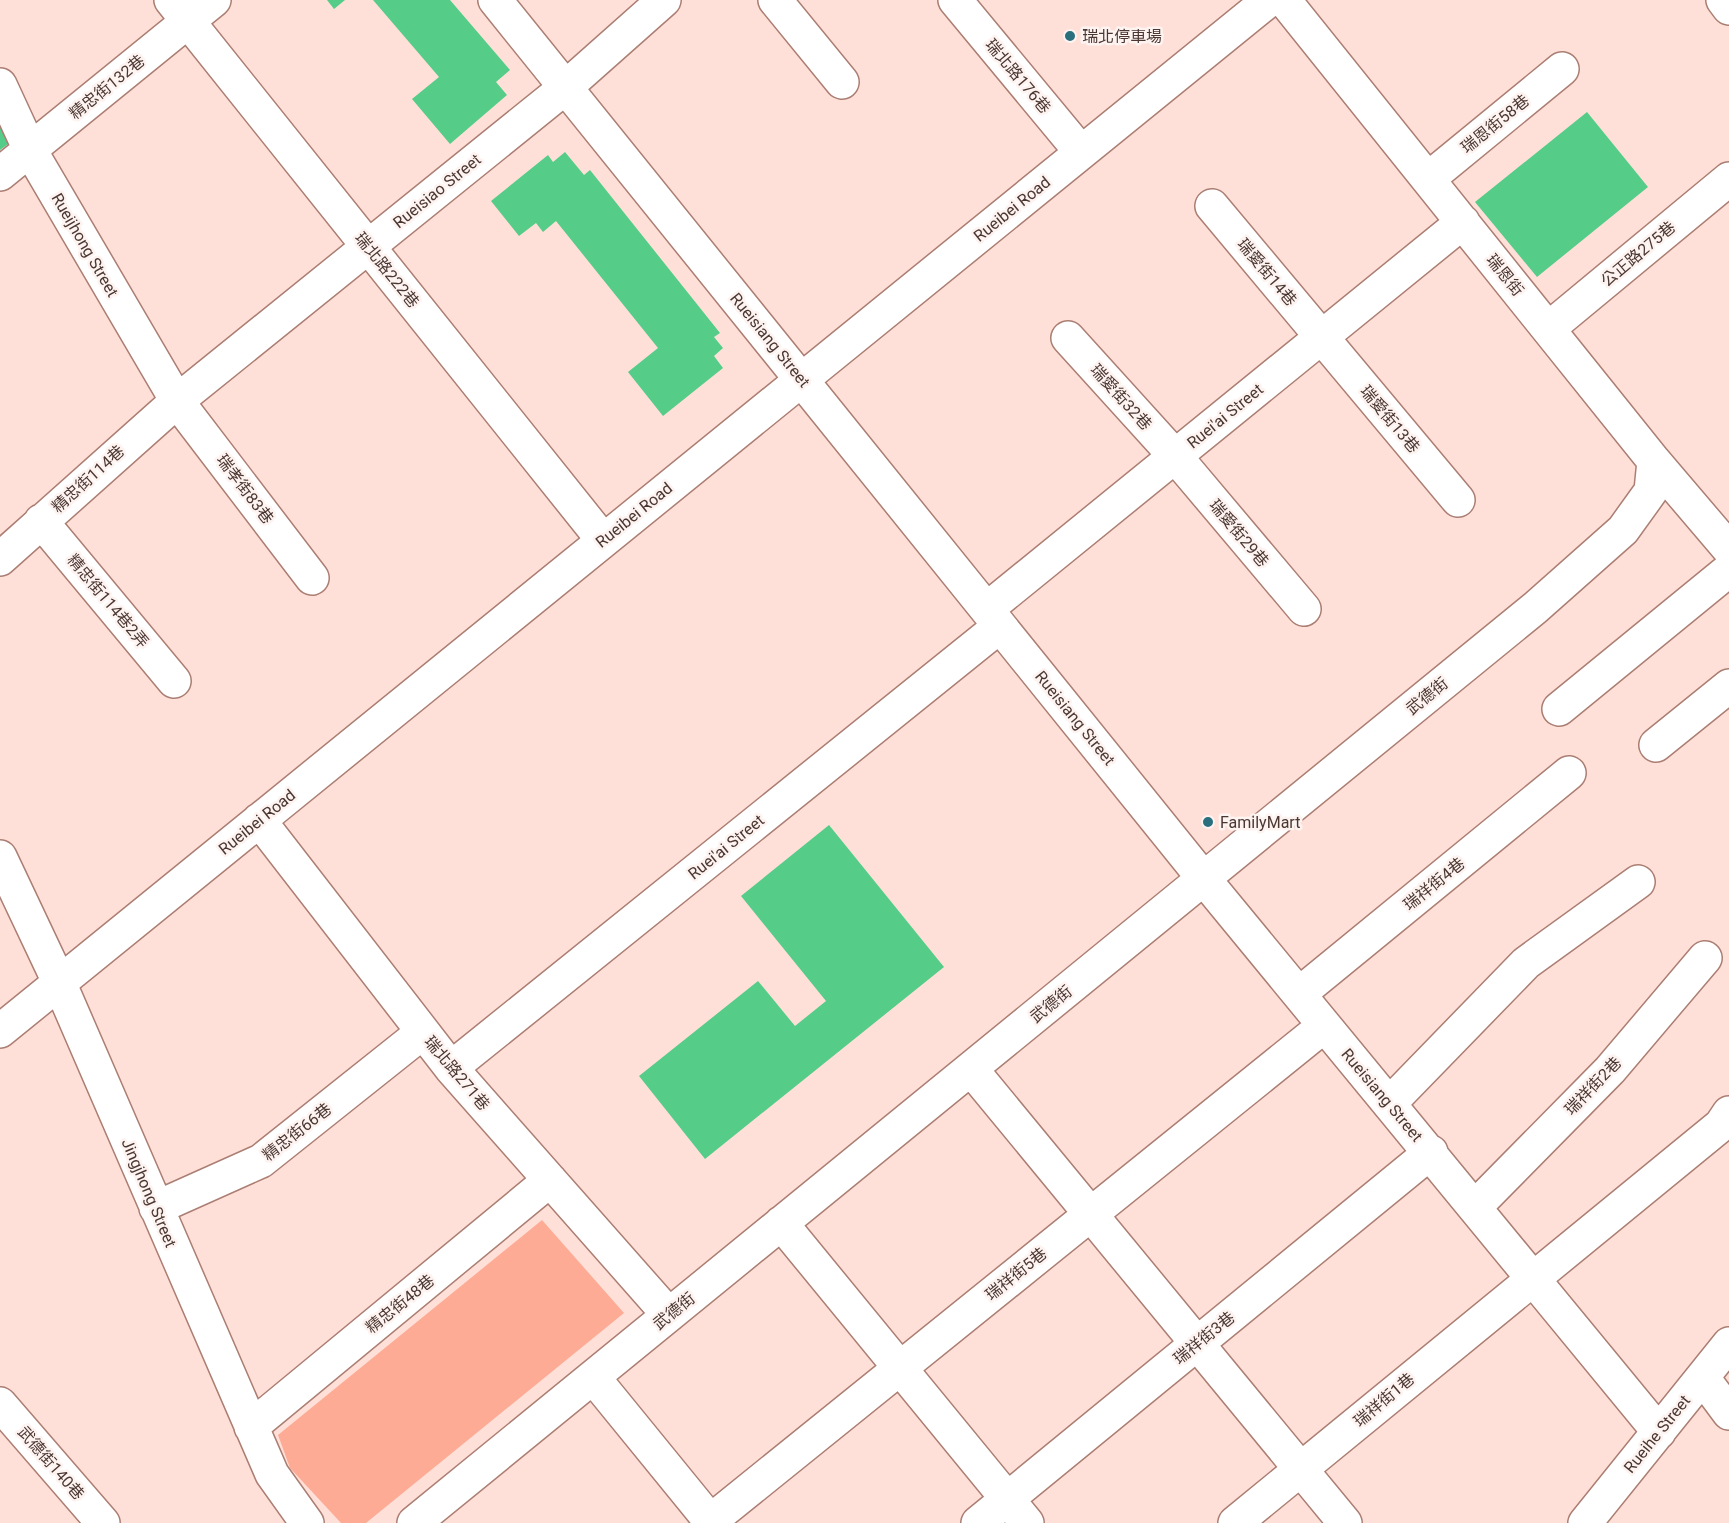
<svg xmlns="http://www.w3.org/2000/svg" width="1729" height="1523" font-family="Roboto,'Noto Sans TC',sans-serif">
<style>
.green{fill:#fdab95}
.building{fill:#5c8}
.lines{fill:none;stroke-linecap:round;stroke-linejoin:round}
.street-casing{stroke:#ab7e73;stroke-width:36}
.street{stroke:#fff;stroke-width:33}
.poi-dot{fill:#2a6f7e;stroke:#fdf3f0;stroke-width:2}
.labels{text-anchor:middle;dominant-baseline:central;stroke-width:5;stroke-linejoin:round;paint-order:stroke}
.poi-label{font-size:16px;fill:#4b3732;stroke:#fdf3f0;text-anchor:start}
.street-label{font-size:16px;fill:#4b3732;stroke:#fdf3f0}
</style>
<rect width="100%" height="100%" fill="#ffe0d8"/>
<!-- green -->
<path class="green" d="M 542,1220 L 624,1313 L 366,1523 L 341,1523 L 290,1468 L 278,1435 Z"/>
<!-- building -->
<path class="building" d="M 327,0 L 345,0 L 334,9 Z
M 373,0 L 450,0 L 510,70 L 496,82 L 507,95 L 450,144 L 412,99 L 439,77 Z
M 1587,112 L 1648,187 L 1537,277 L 1475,202 Z
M 0,117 L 11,142 L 0,150 Z
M 565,152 L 584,175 L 590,170 L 720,333 L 714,337 L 723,348 L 714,356 L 723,368 L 663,416 L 628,372 L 658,348 L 556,221 L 543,232 L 536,223 L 519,236 L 491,201 L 548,155 L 553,162 Z
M 829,825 L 944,967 L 705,1159 L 639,1076 L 758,981 L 795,1026 L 826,1001 L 741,896 Z"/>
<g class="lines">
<defs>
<path id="street" d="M 171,0 L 603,540
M 495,0 L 1204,879 L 1659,1432
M 775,0 L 842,82
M 955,0 L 1081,152
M 1284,0 L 1654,461 L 1729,549
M 1723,0 L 1729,8
M 0,85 L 30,150 L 177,401 L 312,578
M 0,174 L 214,0
M 1428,179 L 1562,69
M 1212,206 L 1458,500
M 1548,329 L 1729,179
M 1068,338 L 1175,456 L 1304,609
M 41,521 L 174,681
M 0,559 L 177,401 L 566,87 L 664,0
M 987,609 L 1463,222
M 1559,709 L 1729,570
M 1656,745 L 1729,686
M 259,820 L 451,1068 L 669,1315
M 0,857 L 59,982 L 272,1474 L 307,1523
M 1299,994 L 1569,773
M 0,1031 L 1269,0
M 451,1068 L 1000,626
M 971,1069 L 1345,1523
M 1389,1104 L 1526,963 L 1638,882
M 1475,1207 L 1610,1070 L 1705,958
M 156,1208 L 261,1161 L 423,1032
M 781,1223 L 1027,1523
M 593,1377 L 712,1523
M 1703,1378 L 1729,1413
M 0,1404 L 103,1523
M 251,1427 L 550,1180
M 414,1523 L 1535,608 L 1623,530 L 1651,491 L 1654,461
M 708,1523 L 1324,1026
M 978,1523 L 1431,1152
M 1235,1523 L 1721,1125 L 1729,1113
M 1585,1523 L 1729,1344"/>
</defs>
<!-- street casing -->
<use href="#street" class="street-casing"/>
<!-- street -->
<use href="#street" class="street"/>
</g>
<!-- markers -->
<g class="poi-dot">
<circle cx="1070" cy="36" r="6"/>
<circle cx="1208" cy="822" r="6"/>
</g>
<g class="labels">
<!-- poi labels -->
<g class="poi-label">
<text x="1082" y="36">瑞北停車場</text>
<text x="1220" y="822">FamilyMart</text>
</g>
<!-- street labels -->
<g class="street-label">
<text transform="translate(1018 76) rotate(50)">瑞北路176巷</text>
<text transform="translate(107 87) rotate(-39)">精忠街132巷</text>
<text transform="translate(1495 124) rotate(-39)">瑞恩街58巷</text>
<text transform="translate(437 191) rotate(-39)">Rueisiao Street</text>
<text transform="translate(1012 209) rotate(-39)">Rueibei Road</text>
<text transform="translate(85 245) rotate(60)">Rueijhong Street</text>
<text transform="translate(1638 254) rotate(-40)">公正路275巷</text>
<text transform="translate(387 270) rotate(51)">瑞北路222巷</text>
<text transform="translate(1267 272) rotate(50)">瑞愛街14巷</text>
<text transform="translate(1505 275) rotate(51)">瑞恩街</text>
<text transform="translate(770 340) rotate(51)">Rueisiang Street</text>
<text transform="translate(1121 397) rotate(48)">瑞愛街32巷</text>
<text transform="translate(1225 416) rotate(-39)">Ruei'ai Street</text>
<text transform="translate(1390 419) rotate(50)">瑞愛街13巷</text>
<text transform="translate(88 479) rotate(-42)">精忠街114巷</text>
<text transform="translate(245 489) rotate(53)">瑞孝街83巷</text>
<text transform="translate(634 515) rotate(-39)">Rueibei Road</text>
<text transform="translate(1239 533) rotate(50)">瑞愛街29巷</text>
<text transform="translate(108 601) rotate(50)">精忠街114巷2弄</text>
<text transform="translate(1427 696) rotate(-39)">武德街</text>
<text transform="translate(1075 718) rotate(51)">Rueisiang Street</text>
<text transform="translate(257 822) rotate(-39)">Rueibei Road</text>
<text transform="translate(726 847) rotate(-39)">Ruei'ai Street</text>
<text transform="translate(1434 884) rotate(-39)">瑞祥街4巷</text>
<text transform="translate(1051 1004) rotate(-39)">武德街</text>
<text transform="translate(457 1073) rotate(50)">瑞北路271巷</text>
<text transform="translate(1593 1086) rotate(-46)">瑞祥街2巷</text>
<text transform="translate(1382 1095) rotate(50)">Rueisiang Street</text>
<text transform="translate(297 1132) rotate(-38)">精忠街66巷</text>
<text transform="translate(149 1193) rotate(67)">Jingjhong Street</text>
<text transform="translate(1016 1274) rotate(-39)">瑞祥街5巷</text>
<text transform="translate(400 1304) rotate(-39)">精忠街48巷</text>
<text transform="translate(674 1311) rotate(-39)">武德街</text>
<text transform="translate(1204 1338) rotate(-39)">瑞祥街3巷</text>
<text transform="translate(1384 1400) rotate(-40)">瑞祥街1巷</text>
<text transform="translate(1657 1434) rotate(-51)">Rueihe Street</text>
<text transform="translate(51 1463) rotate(49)">武德街140巷</text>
</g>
</g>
</svg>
